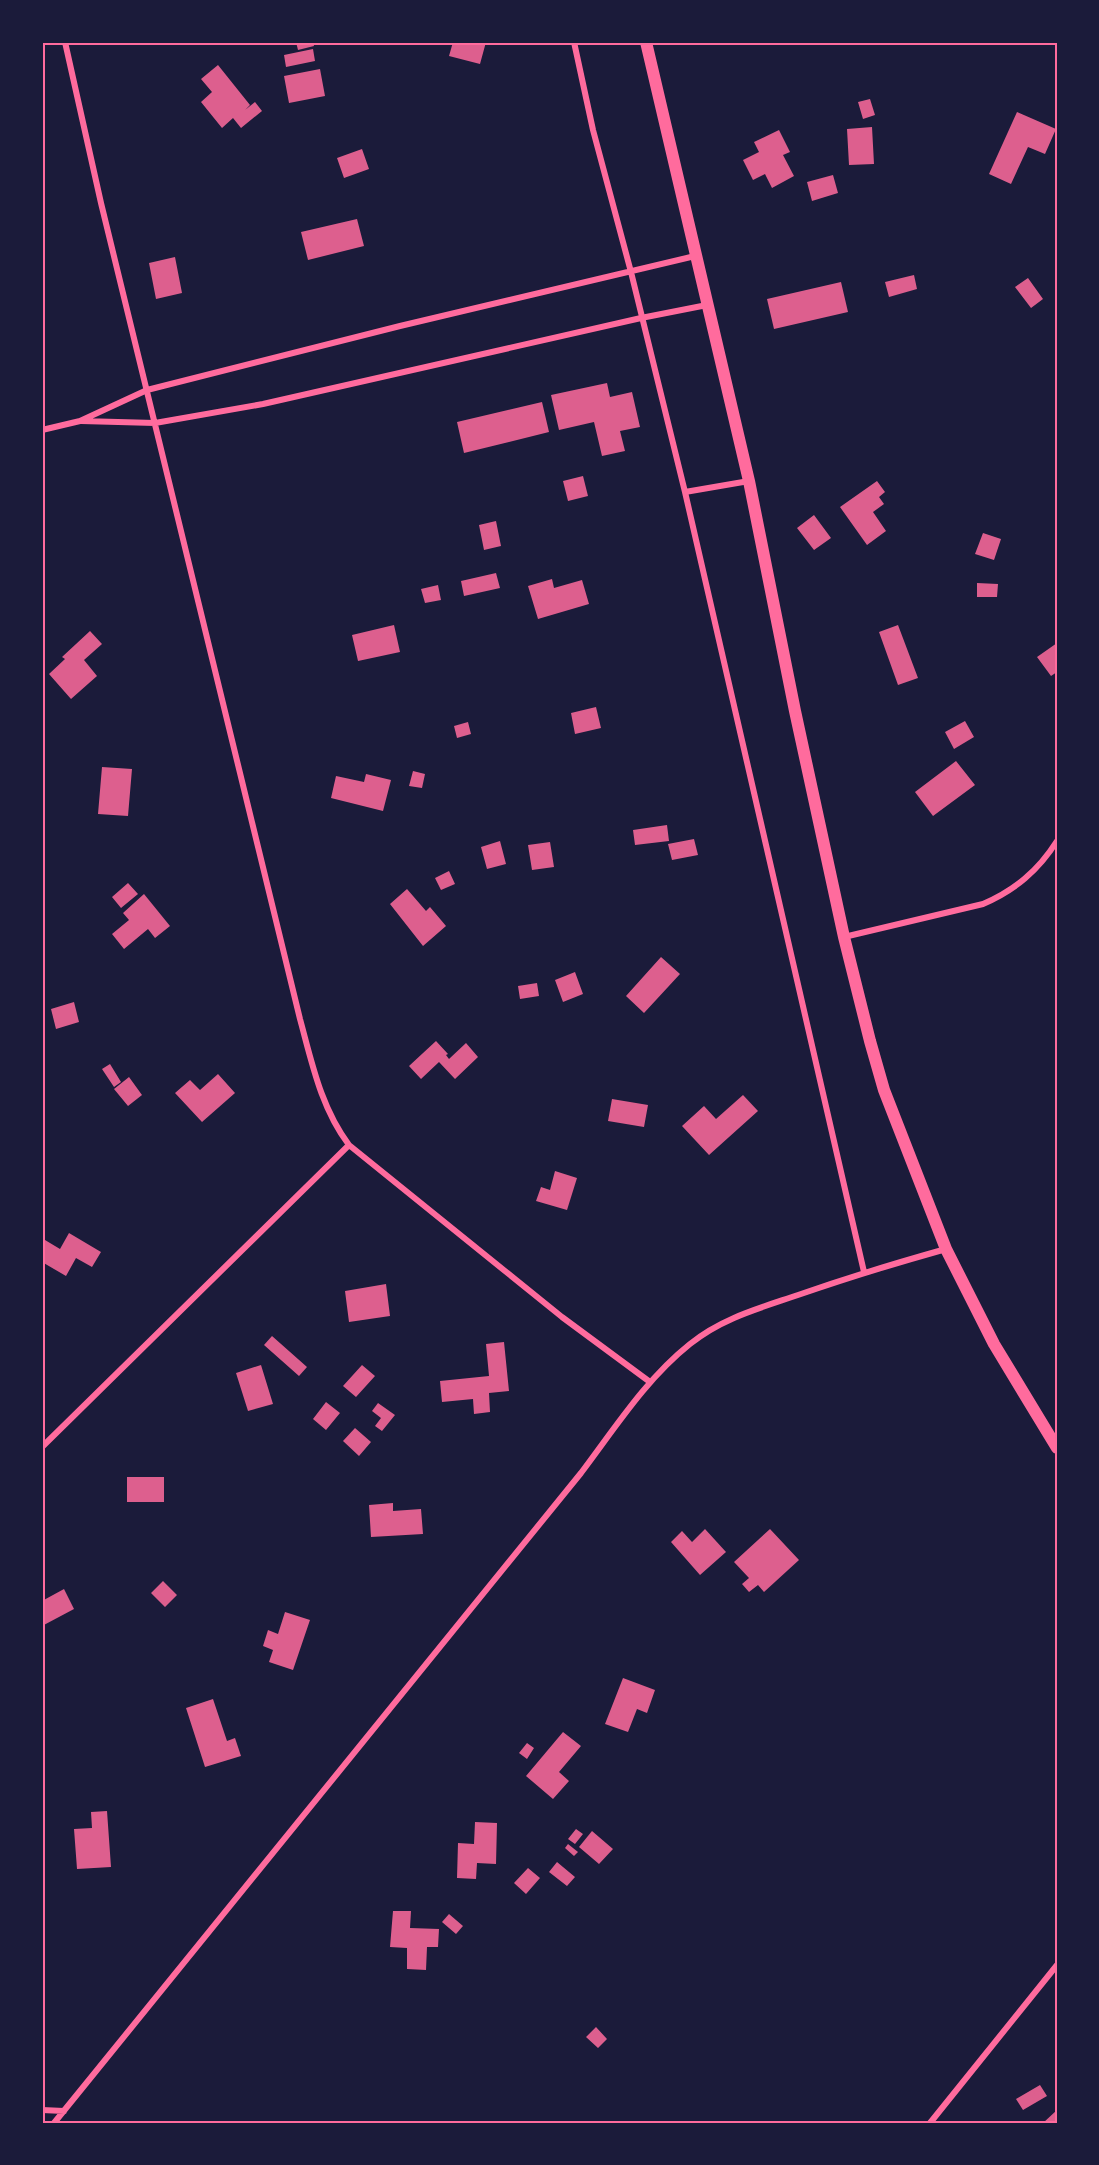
<svg xmlns="http://www.w3.org/2000/svg" width="1099" height="2165" font-family="'Fira Sans',sans-serif">
<style>
.building{fill:#dd5f8e}
.lines{fill:none;stroke-linecap:round;stroke-linejoin:round}
.minor{stroke:#ff6b9d;stroke-width:6}
.secondary{stroke:#ff6b9d;stroke-width:12}
.neatline{fill:none;stroke:#ff6b9d;stroke-width:2}
</style>
<rect width="100%" height="100%" fill="#1b1b3a"/>
<!-- building -->
<path class="building" d="M 296,42 L 313,42 L 314,46 L 298,50 Z
M 453,42 L 486,42 L 480,64 L 449,56 Z
M 313,49 L 315,61 L 286,67 L 284,55 Z
M 218,65 L 250,105 L 245,110 L 255,102 L 262,111 L 241,128 L 233,118 L 222,128 L 201,102 L 212,92 L 201,79 Z
M 320,69 L 325,96 L 289,103 L 284,76 Z
M 870,99 L 875,115 L 863,119 L 858,102 Z
M 1017,112 L 1056,129 L 1045,154 L 1028,147 L 1011,184 L 989,174 Z
M 872,127 L 874,164 L 849,165 L 847,129 Z
M 779,130 L 790,152 L 783,155 L 794,176 L 772,188 L 765,174 L 753,180 L 743,160 L 759,152 L 754,142 Z
M 362,149 L 369,169 L 344,178 L 337,158 Z
M 833,175 L 838,193 L 812,201 L 807,182 Z
M 357,219 L 364,246 L 308,260 L 301,232 Z
M 175,257 L 182,293 L 156,299 L 149,263 Z
M 914,275 L 917,289 L 889,297 L 885,282 Z
M 1028,278 L 1043,299 L 1031,308 L 1015,287 Z
M 841,282 L 848,312 L 774,329 L 767,299 Z
M 607,383 L 610,397 L 632,392 L 640,427 L 620,431 L 625,451 L 602,456 L 594,422 L 559,430 L 551,395 Z
M 542,402 L 549,432 L 464,453 L 457,422 Z
M 583,476 L 588,496 L 568,501 L 563,481 Z
M 877,481 L 885,492 L 879,497 L 884,504 L 873,512 L 886,531 L 867,545 L 840,507 Z
M 814,515 L 831,538 L 814,550 L 797,528 Z
M 496,521 L 501,546 L 484,550 L 479,525 Z
M 983,533 L 1001,539 L 994,560 L 975,554 Z
M 496,573 L 500,588 L 464,596 L 461,581 Z
M 552,579 L 554,588 L 582,580 L 589,604 L 538,619 L 528,586 Z
M 977,583 L 998,584 L 997,597 L 977,597 Z
M 438,585 L 441,600 L 425,603 L 421,589 Z
M 394,625 L 400,652 L 358,661 L 352,635 Z
M 898,625 L 918,678 L 898,685 L 879,632 Z
M 90,631 L 102,644 L 84,660 L 97,676 L 71,699 L 49,674 L 65,659 L 62,657 Z
M 1057,643 L 1057,672 L 1051,676 L 1037,657 Z
M 596,707 L 601,728 L 575,734 L 571,713 Z
M 965,721 L 974,737 L 954,749 L 945,732 Z
M 468,722 L 471,734 L 457,738 L 454,726 Z
M 956,761 L 975,785 L 933,816 L 915,792 Z
M 102,767 L 132,769 L 128,816 L 98,814 Z
M 413,771 L 425,774 L 422,788 L 409,786 Z
M 366,774 L 391,780 L 383,811 L 331,798 L 336,776 L 364,782 Z
M 667,825 L 669,841 L 635,845 L 633,830 Z
M 694,839 L 698,855 L 672,860 L 668,844 Z
M 500,841 L 506,864 L 487,869 L 481,847 Z
M 550,842 L 554,867 L 532,870 L 528,845 Z
M 449,871 L 455,884 L 441,890 L 435,878 Z
M 128,883 L 138,894 L 121,908 L 112,897 Z
M 407,889 L 426,911 L 430,907 L 446,926 L 423,946 L 390,904 Z
M 144,894 L 170,926 L 155,938 L 148,929 L 124,949 L 112,934 L 129,920 L 123,913 Z
M 661,957 L 680,974 L 644,1013 L 626,996 Z
M 575,972 L 583,994 L 563,1002 L 555,980 Z
M 537,983 L 539,996 L 520,999 L 518,986 Z
M 74,1002 L 79,1022 L 56,1029 L 51,1009 Z
M 436,1041 L 448,1054 L 446,1055 L 449,1059 L 466,1043 L 478,1057 L 455,1079 L 439,1062 L 421,1079 L 409,1066 Z
M 110,1064 L 121,1082 L 114,1087 L 102,1069 Z
M 218,1074 L 235,1093 L 202,1122 L 175,1093 L 190,1080 L 200,1090 Z
M 129,1077 L 142,1095 L 128,1106 L 114,1089 Z
M 743,1095 L 758,1111 L 709,1155 L 682,1126 L 704,1106 L 716,1119 Z
M 612,1099 L 648,1105 L 644,1127 L 608,1121 Z
M 555,1171 L 577,1178 L 567,1210 L 536,1201 L 541,1187 L 550,1190 Z
M 69,1233 L 101,1252 L 92,1267 L 76,1258 L 66,1276 L 42,1262 L 42,1245 L 45,1240 L 60,1249 Z
M 386,1284 L 390,1316 L 349,1322 L 345,1291 Z
M 272,1336 L 307,1367 L 299,1376 L 264,1345 Z
M 504,1342 L 509,1391 L 489,1393 L 490,1412 L 474,1414 L 473,1399 L 442,1402 L 440,1381 L 489,1376 L 486,1344 Z
M 261,1365 L 273,1404 L 248,1411 L 236,1373 Z
M 362,1365 L 375,1376 L 356,1397 L 343,1386 Z
M 326,1402 L 340,1413 L 326,1430 L 313,1419 Z
M 378,1403 L 395,1415 L 382,1431 L 375,1426 L 381,1418 L 372,1411 Z
M 355,1428 L 371,1442 L 359,1456 L 343,1441 Z
M 127,1477 L 164,1477 L 164,1502 L 127,1502 Z
M 393,1503 L 393,1511 L 421,1509 L 423,1534 L 371,1537 L 369,1505 Z
M 705,1529 L 726,1552 L 700,1575 L 671,1542 L 682,1531 L 692,1542 Z
M 770,1529 L 799,1560 L 764,1592 L 758,1585 L 749,1592 L 742,1584 L 749,1578 L 734,1562 Z
M 163,1581 L 177,1595 L 165,1607 L 151,1593 Z
M 64,1589 L 74,1609 L 42,1626 L 42,1601 Z
M 285,1612 L 310,1620 L 293,1670 L 269,1662 L 273,1650 L 263,1646 L 268,1630 L 278,1634 Z
M 623,1678 L 655,1690 L 647,1713 L 637,1709 L 628,1732 L 605,1724 Z
M 213,1699 L 227,1741 L 235,1738 L 241,1756 L 205,1767 L 186,1708 Z
M 563,1732 L 581,1746 L 559,1772 L 569,1781 L 553,1799 L 526,1776 Z
M 527,1743 L 534,1748 L 527,1759 L 519,1753 Z
M 107,1811 L 111,1867 L 77,1869 L 74,1829 L 92,1828 L 91,1812 Z
M 475,1822 L 497,1823 L 496,1864 L 477,1863 L 476,1879 L 457,1878 L 458,1843 L 474,1844 Z
M 576,1829 L 583,1834 L 575,1844 L 568,1839 Z
M 592,1831 L 613,1849 L 599,1864 L 579,1847 Z
M 568,1844 L 578,1852 L 574,1856 L 565,1848 Z
M 557,1862 L 575,1877 L 567,1886 L 549,1872 Z
M 528,1868 L 540,1878 L 526,1894 L 514,1883 Z
M 393,1911 L 411,1911 L 410,1928 L 439,1929 L 438,1947 L 427,1947 L 426,1970 L 407,1969 L 407,1948 L 390,1947 Z
M 449,1914 L 463,1926 L 456,1934 L 442,1922 Z
M 596,2027 L 607,2039 L 598,2048 L 586,2037 Z
M 1040,2085 L 1047,2096 L 1023,2110 L 1016,2099 Z
M 1057,2110 L 1057,2123 L 1043,2123 Z"/>
<g class="lines">
<!-- minor -->
<path class="minor" d="M 65,42 L 101,203 L 300,1019 C 312,1063 321,1108 349,1145 L 562,1317 L 650,1382
M 574,42 L 593,130 L 631,272 L 685,492 L 749,481
M 81,421 L 155,423 L 263,404 L 641,318 L 707,305
M 42,430 L 80,421 L 147,390 L 400,326 L 695,256
M 685,492 L 864,1272
M 844,937 L 983,904 C 1015,890 1038,871 1057,841
M 42,1447 L 349,1145
M 42,2110 L 64,2111
M 54,2123 L 581,1473 C 615,1428 646,1379 690,1344 C 722,1318 760,1308 798,1295 C 847,1278 896,1263 946,1249
M 930,2123 L 1057,1965"/>
<!-- secondary -->
<path class="secondary" d="M 646,42 L 749,481 L 795,711 L 844,937 L 870,1041 L 884,1090 L 946,1249 L 994,1344 L 1057,1448"/>
</g>
<!-- border -->
<rect width="1099" height="2165" fill="none" stroke="#1b1b3a" stroke-width="87"/>
<rect x="44" y="44" width="1012" height="2078" class="neatline"/>
</svg>
